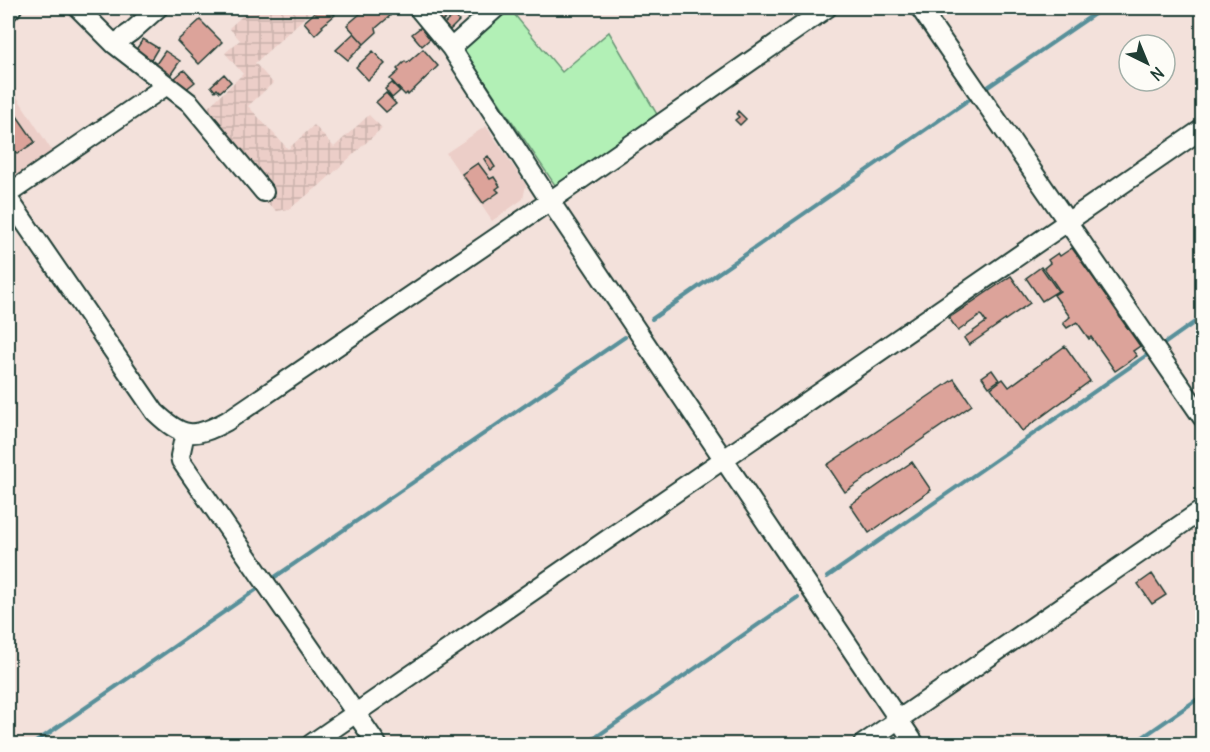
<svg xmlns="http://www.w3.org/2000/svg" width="1210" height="752" font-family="Delius,sans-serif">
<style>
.built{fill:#eccec8}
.industrial{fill:url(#industrial-grid)}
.grass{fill:#b2f0b6;stroke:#689675;stroke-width:1.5}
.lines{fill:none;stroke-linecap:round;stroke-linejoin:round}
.stream{stroke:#58909a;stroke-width:4}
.building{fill:#dca39a;stroke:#1f3d34;stroke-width:1.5}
.minor-casing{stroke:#1f3d34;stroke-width:22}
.minor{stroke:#fdfcf7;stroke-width:18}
</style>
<defs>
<pattern id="industrial-grid" width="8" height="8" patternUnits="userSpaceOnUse" patternTransform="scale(1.5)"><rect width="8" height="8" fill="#eccec8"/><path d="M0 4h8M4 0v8" fill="none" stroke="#cab2ac"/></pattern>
</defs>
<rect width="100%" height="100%" fill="#f3e1db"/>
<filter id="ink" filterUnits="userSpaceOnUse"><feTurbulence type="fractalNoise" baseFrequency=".0167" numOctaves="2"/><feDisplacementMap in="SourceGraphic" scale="12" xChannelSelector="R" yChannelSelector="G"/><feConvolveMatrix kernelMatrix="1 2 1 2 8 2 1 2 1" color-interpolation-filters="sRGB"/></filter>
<g filter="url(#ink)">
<!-- built -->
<path class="built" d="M 8,83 L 54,154 L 14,181 L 8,173 Z
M 486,126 L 526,185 L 523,199 L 492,221 L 446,153 Z"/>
<!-- industrial -->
<path class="industrial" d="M 251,8 L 315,8 L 255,63 L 273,83 L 248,106 L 288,149 L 314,125 L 334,147 L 369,115 L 382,128 L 319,186 L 289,209 L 277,211 L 266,203 L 273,196 L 205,110 L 243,74 L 225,53 L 240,40 L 229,28 Z"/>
<!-- grass -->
<path class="grass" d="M 503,8 L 509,8 L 562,72 L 609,32 L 658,116 L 559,184 L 555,185 L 463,49 Z"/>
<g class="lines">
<!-- stream -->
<path class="stream" d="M 985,89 L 1103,8
M 652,319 L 974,96
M 1161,346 L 1202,317
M 827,577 L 1150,353
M 272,579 L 625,337
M 33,744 L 260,587
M 586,744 L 798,597
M 1133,744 L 1202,696"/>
</g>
<!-- building -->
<path class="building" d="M 320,8 L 329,8 L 335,15 L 322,26 L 323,27 L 315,35 L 304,22 Z
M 367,8 L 383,8 L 390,16 L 376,28 L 377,32 L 364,44 L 347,25 Z
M 430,8 L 443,8 L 450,15 L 442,22 Z
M 454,15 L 459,21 L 450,30 L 444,24 Z
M 200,20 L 222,42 L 199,64 L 177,41 Z
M 421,27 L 430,39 L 422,46 L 412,34 Z
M 354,33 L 364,44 L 348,60 L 336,50 Z
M 143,39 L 158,48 L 149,63 L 135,51 Z
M 423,49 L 438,66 L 408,95 L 407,93 L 405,95 L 390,79 L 399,71 L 397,69 L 405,61 L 407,63 Z
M 165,51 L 180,61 L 169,77 L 154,67 Z
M 373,51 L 385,64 L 368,80 L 356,67 Z
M 184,70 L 195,82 L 185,90 L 175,78 Z
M 224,74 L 231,82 L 220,92 L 217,89 L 215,91 L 211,86 Z
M 392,83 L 400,91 L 392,98 L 385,89 Z
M 386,93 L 396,104 L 386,112 L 376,102 Z
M 10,106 L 35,142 L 17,154 L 13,148 L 8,152 L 8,108 Z
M 738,111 L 746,119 L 740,125 L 735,120 L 739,117 L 736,114 Z
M 488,156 L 495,167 L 491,170 L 484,159 Z
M 478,163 L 490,179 L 494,177 L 500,186 L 496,189 L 499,192 L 483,203 L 462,174 Z
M 1072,248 L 1109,300 L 1112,298 L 1123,313 L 1119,316 L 1140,346 L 1133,351 L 1137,356 L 1115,371 L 1091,337 L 1089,339 L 1077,322 L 1067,328 L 1063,323 L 1070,317 L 1054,295 L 1060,291 L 1044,268 L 1050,263 L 1048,260 L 1058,253 L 1060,256 Z
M 1041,267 L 1058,291 L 1042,301 L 1026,278 Z
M 1011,276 L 1030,303 L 969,345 L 964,338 L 986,322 L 981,315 L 958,331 L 949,318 Z
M 1065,346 L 1090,381 L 1022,431 L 991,388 L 1003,379 L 1009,387 Z
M 992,370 L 999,380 L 989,387 L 982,377 Z
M 954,379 L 972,405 L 845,492 L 827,465 Z
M 912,462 L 931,490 L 869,533 L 850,505 Z
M 1152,574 L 1166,595 L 1152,604 L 1138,584 Z"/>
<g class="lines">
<defs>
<path id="minor" d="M 78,8 L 114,44 L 190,103 L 264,192
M 418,8 L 451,48 L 550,201 L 915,744
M 920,8 L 1202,417
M 8,12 L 12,8
M 114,44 L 131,32 L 158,8
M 451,48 L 496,8
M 8,194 L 167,85
M 8,198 L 155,412 C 182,438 194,439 227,421 L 550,201 L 827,8
M 185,433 L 180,456 L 181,461 L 377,744
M 311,744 L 1202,129
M 863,744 L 1202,510"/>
</defs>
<!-- minor casing -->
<use href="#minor" class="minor-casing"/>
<!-- minor -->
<use href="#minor" class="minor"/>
</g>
</g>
<!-- margin -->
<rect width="1210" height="752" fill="none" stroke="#fdfcf7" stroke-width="30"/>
<rect x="15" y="15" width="1180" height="722" fill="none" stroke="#1f3d34" stroke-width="2" filter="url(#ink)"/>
<!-- north arrow -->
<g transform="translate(1147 63) rotate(137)"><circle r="28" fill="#fdfcf7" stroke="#a4b0a9" stroke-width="1.5"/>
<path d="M0-4.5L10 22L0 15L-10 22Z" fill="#1f3d34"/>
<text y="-9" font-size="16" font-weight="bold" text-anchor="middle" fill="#1f3d34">N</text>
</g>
</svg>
